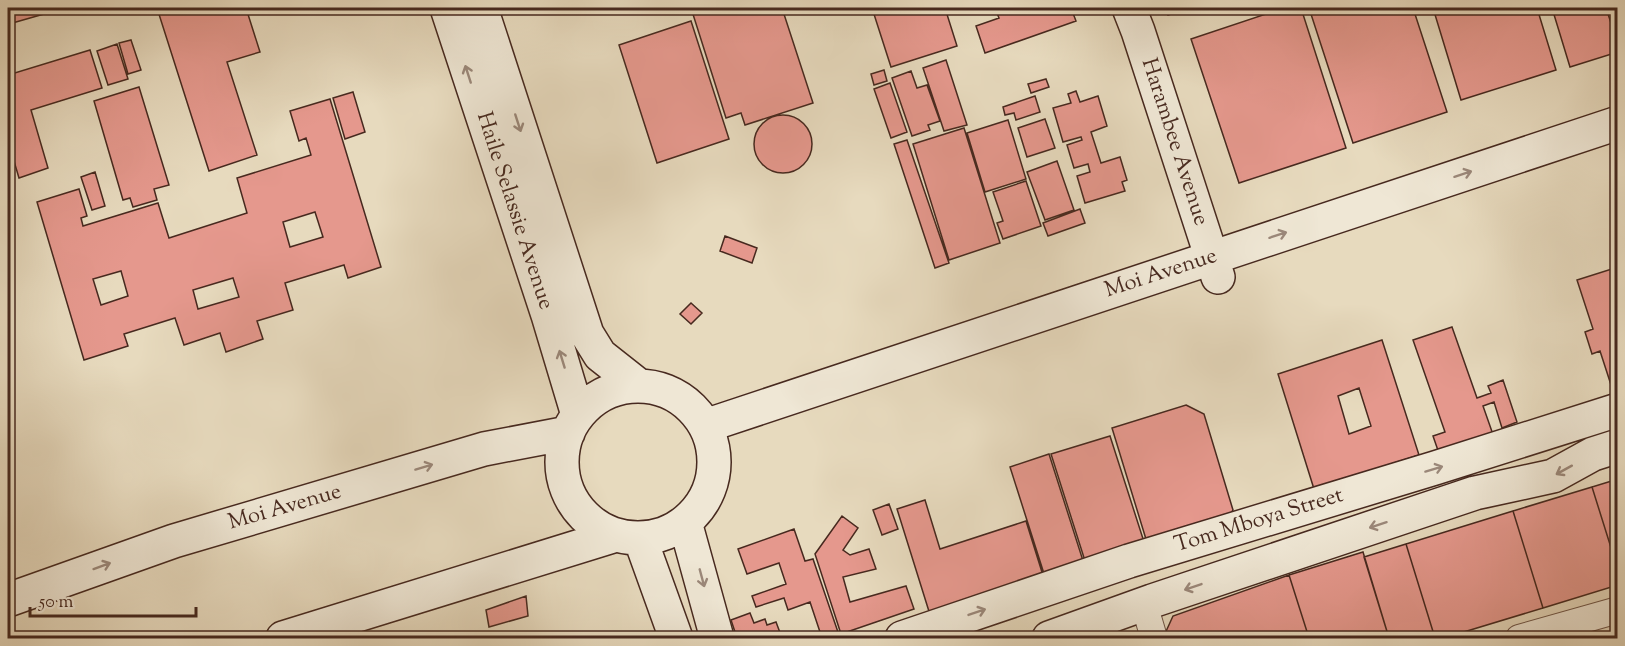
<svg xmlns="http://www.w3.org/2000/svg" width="1625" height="646" font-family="'Sorts Mill Goudy',serif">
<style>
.building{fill:#e5988d;stroke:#47291f;stroke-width:1.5;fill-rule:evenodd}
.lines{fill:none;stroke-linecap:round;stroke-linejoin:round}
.street-casing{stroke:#6f5547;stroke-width:28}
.secondary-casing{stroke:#47291f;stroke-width:36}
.street{stroke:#efe7d5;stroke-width:26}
.secondary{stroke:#efe7d5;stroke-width:33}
.oneway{stroke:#9b887a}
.labels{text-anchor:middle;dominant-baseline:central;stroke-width:4.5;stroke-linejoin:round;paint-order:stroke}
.street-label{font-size:22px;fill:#47291f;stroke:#efe7d5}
</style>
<rect width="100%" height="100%" fill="#e7dabe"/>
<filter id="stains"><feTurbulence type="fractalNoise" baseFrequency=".00333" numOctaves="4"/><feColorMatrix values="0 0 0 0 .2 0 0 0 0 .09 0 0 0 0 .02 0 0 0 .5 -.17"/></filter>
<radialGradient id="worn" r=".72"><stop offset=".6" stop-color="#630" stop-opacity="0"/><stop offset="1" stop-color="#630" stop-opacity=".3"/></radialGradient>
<!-- building -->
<path class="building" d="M 8,8 L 65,8 L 9,24 Z
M 157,8 L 214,8 L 216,14 L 235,8 L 246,8 L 260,52 L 227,62 L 257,155 L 209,171 Z
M 691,8 L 782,8 L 813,103 L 745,125 L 741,113 L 726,118 Z
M 872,8 L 945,8 L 957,46 L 891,67 Z
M 995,8 L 1039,8 L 1040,10 L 1046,8 L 1071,8 L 1076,21 L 985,53 L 976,26 L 999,18 Z
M 1166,8 L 1190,8 L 1168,15 Z
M 1284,8 L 1301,8 L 1346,148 L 1239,183 L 1191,39 Z
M 1309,8 L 1413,8 L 1447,112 L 1353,143 Z
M 1433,8 L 1537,8 L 1556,70 L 1461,100 Z
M 1552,8 L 1606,8 L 1618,44 L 1618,52 L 1570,67 Z
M 691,21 L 729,139 L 657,163 L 619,45 Z
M 131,40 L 141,70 L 128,74 L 119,43 Z
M 117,44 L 128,79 L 108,85 L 97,51 Z
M 90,50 L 102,88 L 31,110 L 48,168 L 19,178 L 8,141 L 8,75 Z
M 946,60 L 967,125 L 944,131 L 923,68 Z
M 884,70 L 887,81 L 874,85 L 871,74 Z
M 911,71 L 917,88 L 927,85 L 940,121 L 928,125 L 930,130 L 912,136 L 892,78 Z
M 1046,79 L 1049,87 L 1031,93 L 1028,84 Z
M 890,83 L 907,132 L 891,138 L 874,89 Z
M 139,87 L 169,185 L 154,189 L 157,200 L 133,207 L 130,198 L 123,200 L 94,101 Z
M 1076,91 L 1080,102 L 1098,96 L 1107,126 L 1091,132 L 1101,163 L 1120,157 L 1127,180 L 1122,182 L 1125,191 L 1085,203 L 1077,176 L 1090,172 L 1088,164 L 1074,168 L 1067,145 L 1082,140 L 1081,137 L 1063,142 L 1053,108 L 1071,103 L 1068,94 Z
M 353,92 L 365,132 L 345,139 L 333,98 Z
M 1035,96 L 1040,112 L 1016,120 L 1014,113 L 1005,115 L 1003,107 Z
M 330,99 L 381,267 L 348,278 L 344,265 L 285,283 L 293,310 L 257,321 L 263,339 L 226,352 L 220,333 L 184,345 L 175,318 L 124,334 L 128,346 L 84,360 L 37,202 L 79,189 L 87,216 L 81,218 L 83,226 L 158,203 L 169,238 L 247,213 L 237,178 L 311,155 L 306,138 L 299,141 L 290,111 ZM 315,212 L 323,237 L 290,247 L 283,222 ZM 121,271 L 128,296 L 101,305 L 93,279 ZM 233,278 L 239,297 L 198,309 L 193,290 Z
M754 144a29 29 0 1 1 58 0a29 29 0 1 1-58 0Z
M 1045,119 L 1055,148 L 1027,157 L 1018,128 Z
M 1008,120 L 1026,179 L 985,192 L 967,133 Z
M 964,128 L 1000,243 L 949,260 L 913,144 Z
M 907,140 L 949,263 L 935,268 L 894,144 Z
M 1057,161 L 1074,210 L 1045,220 L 1027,172 Z
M 95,172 L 105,206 L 92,210 L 81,177 Z
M 1026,181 L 1041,226 L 1003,239 L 997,223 L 1003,221 L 993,192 Z
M 1080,209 L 1085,223 L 1048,236 L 1043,223 Z
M 725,236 L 757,248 L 752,263 L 720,251 Z
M 1618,267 L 1618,393 L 1614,394 L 1600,351 L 1592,354 L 1585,332 L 1593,329 L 1577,280 Z
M 691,303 L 702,313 L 691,324 L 680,314 Z
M 1452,327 L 1477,398 L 1491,393 L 1488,386 L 1503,380 L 1517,422 L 1502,428 L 1494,402 L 1483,406 L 1496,443 L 1442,462 L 1433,436 L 1445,432 L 1413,340 Z
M 1382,340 L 1419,455 L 1314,489 L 1278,374 ZM 1359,388 L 1371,426 L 1349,434 L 1338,396 Z
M 1186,405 L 1204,414 L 1233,510 L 1224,525 L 1149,549 L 1112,428 Z
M 1110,436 L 1145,545 L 1086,564 L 1051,454 Z
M 1049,454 L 1085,567 L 1046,580 L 1010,467 Z
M 1618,479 L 1618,570 L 1592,487 Z
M 1592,487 L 1618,570 L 1618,585 L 1543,608 L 1513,511 Z
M 925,500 L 940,549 L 1026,521 L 1046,585 L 932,621 L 897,509 Z
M 889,504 L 898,529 L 882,535 L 873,510 Z
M 1513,511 L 1543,608 L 1444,638 L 1435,638 L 1406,544 Z
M 842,516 L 858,528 L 843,550 L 850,555 L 869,549 L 876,569 L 843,577 L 850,602 L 906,586 L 914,609 L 841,634 L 815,554 Z
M 794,529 L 805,561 L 813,559 L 840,638 L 822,638 L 810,602 L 788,610 L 784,598 L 756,607 L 752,596 L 786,584 L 779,563 L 747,574 L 738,549 Z
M 1406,544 L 1435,638 L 1389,638 L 1364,557 Z
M 1363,552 L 1389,638 L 1309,638 L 1289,575 Z
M 1289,575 L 1309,638 L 1163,638 L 1173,616 Z
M 526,596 L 528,616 L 489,627 L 486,610 Z
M 750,613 L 754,623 L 765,619 L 767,625 L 776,622 L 782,638 L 737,638 L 731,620 Z"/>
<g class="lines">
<defs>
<path id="street" d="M 1144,604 L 1154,638
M 1519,638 L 1618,610"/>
<path id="secondary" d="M 447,8 L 548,315 L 578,415
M 481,8 L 587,334 L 600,355 L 638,385
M 1129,8 L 1138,31 L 1218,277
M562 462a76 76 0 1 1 152 0a76 76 0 1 1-152 0Z
M 705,426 L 1618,123
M 685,522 L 717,638
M 640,538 L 676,638
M 8,600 L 174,541 L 484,449 L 568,433
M 283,638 L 616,535
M 902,638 L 1129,561 L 1435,468 L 1618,410
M 1049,638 L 1152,601 L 1475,493 L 1553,476 L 1593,454 L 1618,446"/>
</defs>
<!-- street casing -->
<use href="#street" class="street-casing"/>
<!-- secondary casing -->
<use href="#secondary" class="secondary-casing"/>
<!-- street -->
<use href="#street" class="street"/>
<!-- secondary -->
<use href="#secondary" class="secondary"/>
</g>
<!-- one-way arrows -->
<defs><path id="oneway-shaft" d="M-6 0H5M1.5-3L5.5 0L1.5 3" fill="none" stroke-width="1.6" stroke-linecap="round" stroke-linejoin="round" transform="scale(1.5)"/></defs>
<g class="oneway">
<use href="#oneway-shaft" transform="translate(468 74) rotate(-108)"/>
<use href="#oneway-shaft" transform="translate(518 123) rotate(72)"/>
<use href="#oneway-shaft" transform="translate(1463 174) rotate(-18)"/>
<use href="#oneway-shaft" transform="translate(1278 235) rotate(-18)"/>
<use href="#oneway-shaft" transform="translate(562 359) rotate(-107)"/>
<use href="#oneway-shaft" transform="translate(424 467) rotate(-17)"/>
<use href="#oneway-shaft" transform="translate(1434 469) rotate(-17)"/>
<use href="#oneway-shaft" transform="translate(1564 470) rotate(151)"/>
<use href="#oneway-shaft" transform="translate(1378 525) rotate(162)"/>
<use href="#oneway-shaft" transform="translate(102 566) rotate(-20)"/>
<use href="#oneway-shaft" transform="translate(702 578) rotate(75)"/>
<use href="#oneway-shaft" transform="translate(1193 587) rotate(161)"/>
<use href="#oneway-shaft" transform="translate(977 612) rotate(-19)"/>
</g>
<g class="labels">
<!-- street labels -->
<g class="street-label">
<text transform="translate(1174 142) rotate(72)">Harambee Avenue</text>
<text transform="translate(514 211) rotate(72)">Haile Selassie Avenue</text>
<text transform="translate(1161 274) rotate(-18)">Moi Avenue</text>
<text transform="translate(285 508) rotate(-16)">Moi Avenue</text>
<text transform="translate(1259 521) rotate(-17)">Tom Mboya Street</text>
</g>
</g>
<!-- margin -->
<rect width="1625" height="646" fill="none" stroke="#e7dabe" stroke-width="30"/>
<rect x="9" y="9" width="1607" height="628" fill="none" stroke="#47291f" stroke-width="3"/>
<rect x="15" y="15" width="1595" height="616" fill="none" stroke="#47291f" stroke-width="1.5"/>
<!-- scale -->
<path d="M30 607v9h166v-9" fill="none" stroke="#47291f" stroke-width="3"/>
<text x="39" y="607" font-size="18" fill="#47291f" stroke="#efe7d5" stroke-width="4.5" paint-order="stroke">50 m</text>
<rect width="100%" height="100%" filter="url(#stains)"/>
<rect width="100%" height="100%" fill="url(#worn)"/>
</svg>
